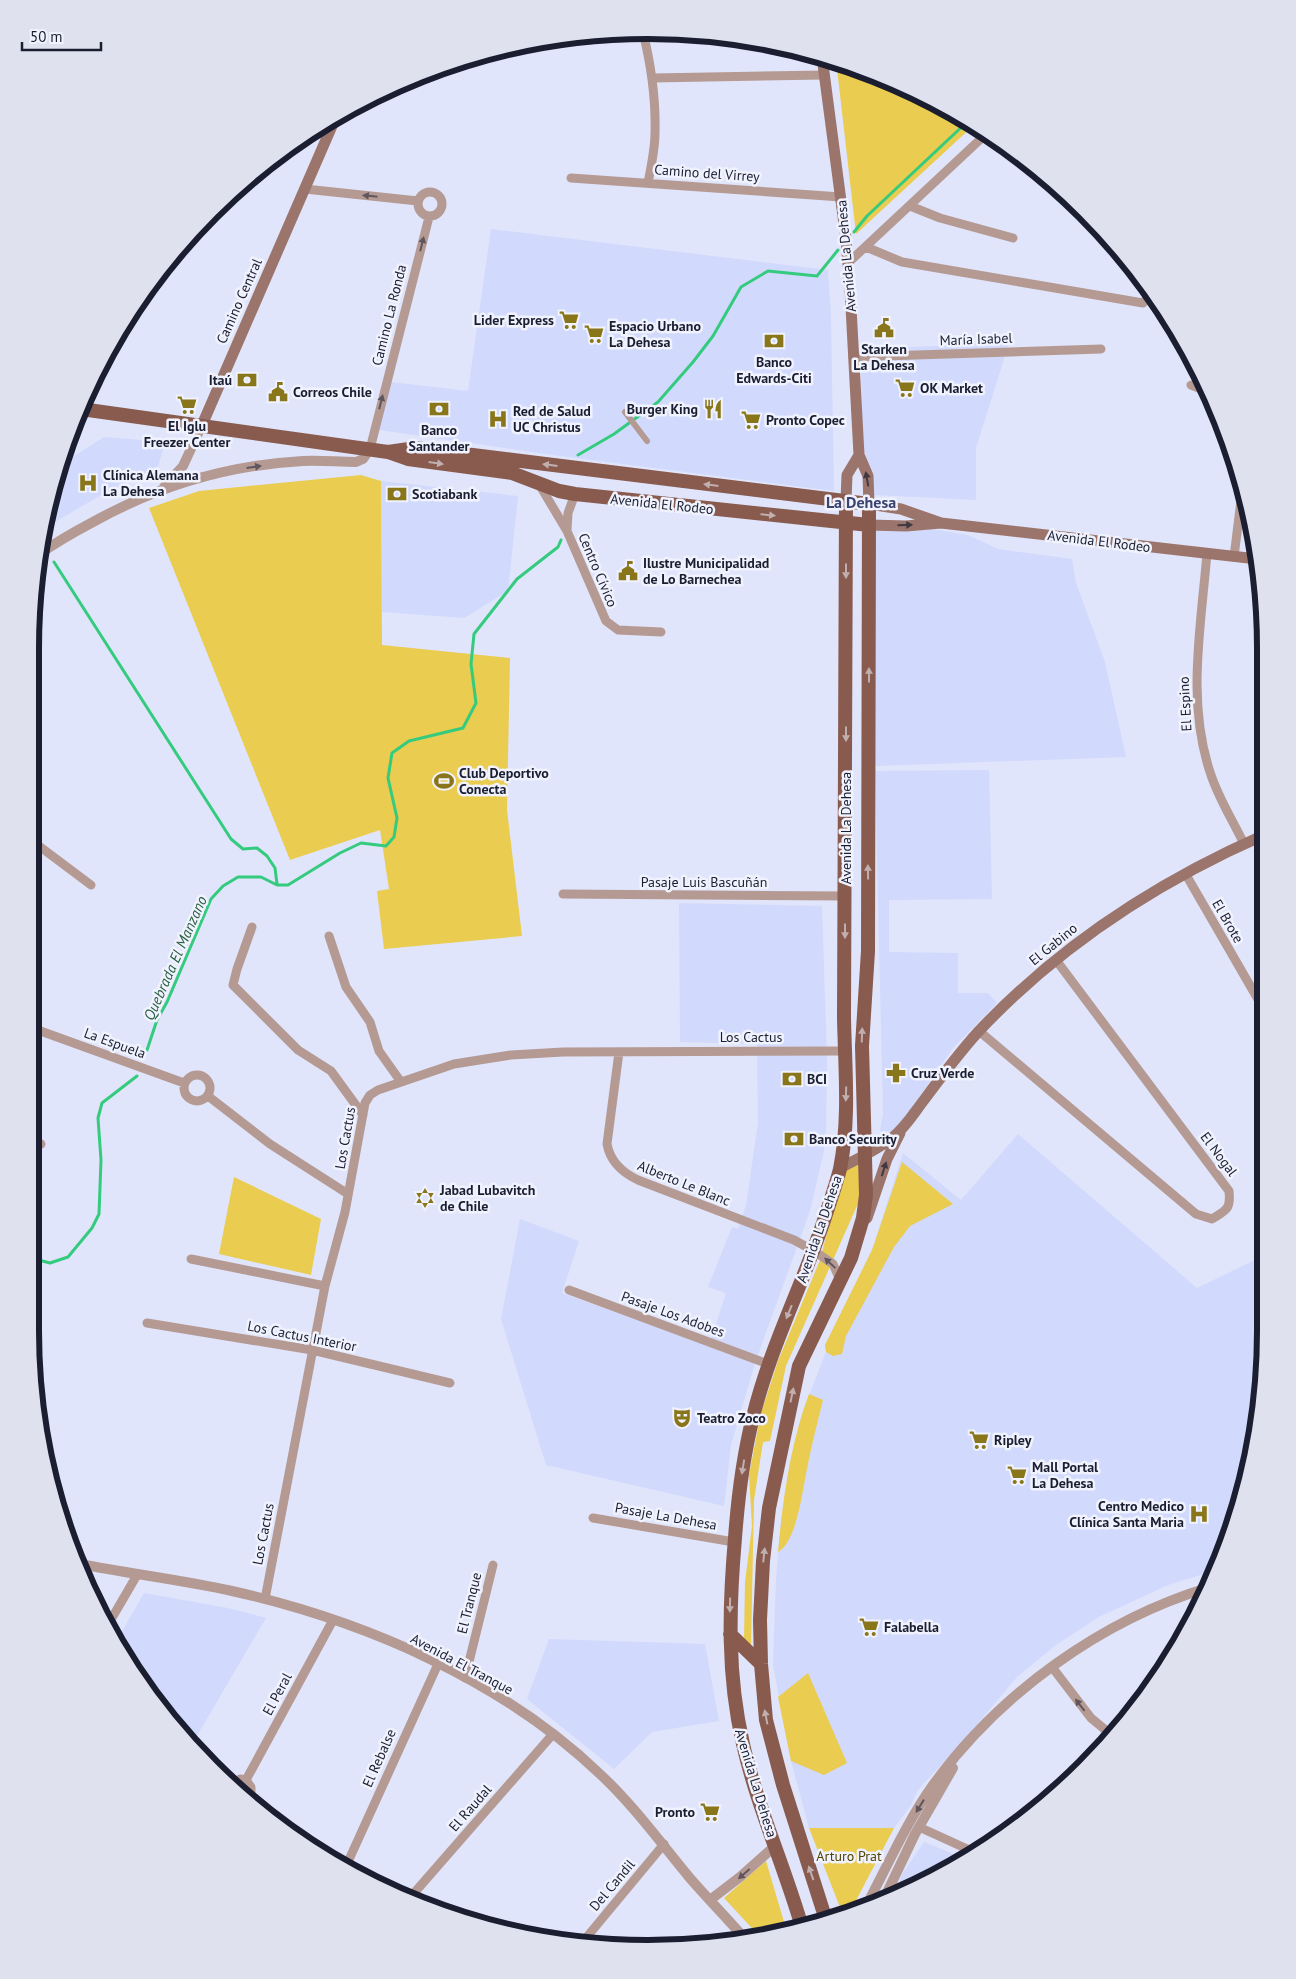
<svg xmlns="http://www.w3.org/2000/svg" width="1296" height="1979" font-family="'PT Sans',sans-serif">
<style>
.built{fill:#d1d9fd}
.green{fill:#e9cc50}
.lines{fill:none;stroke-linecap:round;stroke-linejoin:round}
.stream{stroke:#35cb7f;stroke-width:3}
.pedestrian{stroke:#b59a93;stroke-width:6}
.minor{stroke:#b59a93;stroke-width:9}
.tertiary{stroke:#b59a93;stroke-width:10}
.secondary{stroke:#9b756b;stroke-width:11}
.primary{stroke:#885b4e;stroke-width:14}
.oneway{fill:#60565d}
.oneway2{fill:#c1afaf}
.oneway3{fill:#413842}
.labels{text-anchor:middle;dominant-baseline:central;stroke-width:5;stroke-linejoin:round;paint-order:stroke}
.street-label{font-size:14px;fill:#1b1e31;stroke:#f0f3fe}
.poi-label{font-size:14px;font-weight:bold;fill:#1b1e31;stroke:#f0f3fe;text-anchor:start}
.park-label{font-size:14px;fill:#514403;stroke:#f0f3fe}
.water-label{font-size:15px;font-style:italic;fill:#285f40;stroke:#f0f3fe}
.quarter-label{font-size:16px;font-weight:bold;fill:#3c436e;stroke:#f0f3fe}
.rim{fill:none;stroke:#1b1e31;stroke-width:6}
</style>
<rect width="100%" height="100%" fill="#e0e5fb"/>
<!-- built -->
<path class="built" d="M 491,229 L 828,270 L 831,316 L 834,491 L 560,456 L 379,430 L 391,382 L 468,391 Z
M 1009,343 L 976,448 L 976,500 L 874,495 L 862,471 L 861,349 Z
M 104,437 L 165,442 L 158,467 L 108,491 L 43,529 L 51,488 L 60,465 Z
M 381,481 L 518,496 L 508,591 L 464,618 L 382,612 Z
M 871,519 L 968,535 L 998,549 L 1072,559 L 1076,583 L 1105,662 L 1126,757 L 875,766 Z
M 989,770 L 992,899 L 889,900 L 889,952 L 958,953 L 958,993 L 988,993 L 997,1003 L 953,1048 L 895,1132 L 880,1131 L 883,1113 L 875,771 Z
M 679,903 L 822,906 L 827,1060 L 826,1131 L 824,1151 L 810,1211 L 755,1363 L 731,1445 L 724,1506 L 546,1465 L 501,1319 L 520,1219 L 579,1241 L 562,1293 L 709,1346 L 726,1293 L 708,1287 L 732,1227 L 738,1229 L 746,1205 L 758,1123 L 757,1044 L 680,1042 Z
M 1018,1134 L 1197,1288 L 1261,1257 L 1261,1412 L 1233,1529 L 1217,1570 L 1168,1585 L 1099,1617 L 1056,1645 L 1017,1677 L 964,1740 L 918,1790 L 911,1805 L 894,1828 L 809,1828 L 791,1761 L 773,1665 L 776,1579 L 781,1520 L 790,1462 L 803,1411 L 826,1352 L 825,1345 L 872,1250 L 903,1153 L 961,1200 Z
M 144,1593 L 228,1608 L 266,1618 L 191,1746 L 184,1739 L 134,1675 L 117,1640 Z
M 549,1639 L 705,1644 L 719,1721 L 652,1732 L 614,1769 L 527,1699 Z
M 924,1842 L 966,1859 L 957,1866 L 894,1897 L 902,1874 Z"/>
<!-- green -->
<path class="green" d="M 836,60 L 847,63 L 957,113 L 974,125 L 856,234 Z
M 361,475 L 381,481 L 382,645 L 510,658 L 507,810 L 522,936 L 384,949 L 377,891 L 389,889 L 380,830 L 290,860 L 149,508 L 199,491 Z
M 859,1159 L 860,1199 L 786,1366 L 770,1441 L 763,1442 L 754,1500 L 751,1646 L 744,1639 L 745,1582 L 752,1526 L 749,1475 L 761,1413 L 778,1361 L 820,1260 L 843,1171 Z
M 902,1162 L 953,1204 L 910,1226 L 894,1247 L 846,1336 L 842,1354 L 833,1356 L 826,1352 L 825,1345 L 872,1250 Z
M 234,1177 L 321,1219 L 311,1275 L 219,1254 Z
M 809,1394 L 823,1400 C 818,1421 812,1442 808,1464 C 803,1485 798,1541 778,1552 C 783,1499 790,1445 809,1394 Z
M 808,1673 L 847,1763 L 824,1775 L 791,1761 L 778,1697 Z
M 809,1828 L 894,1828 L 850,1912 L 843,1915 Z
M 766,1861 L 787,1932 L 761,1938 L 724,1898 Z"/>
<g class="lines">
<!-- stream -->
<path class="stream" d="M 854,232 L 867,216 L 968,121
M 578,455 L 614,434 L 658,402 L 693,362 L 713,336 L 741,287 L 768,271 L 817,276 L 838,250
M 54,562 L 231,839 L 243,849 L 257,848 L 267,856 L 275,868 L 277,884
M 147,1050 L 157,1020 L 167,1002 L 211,899 L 223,886 L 238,877 L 261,877 L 277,885 L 288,885 L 340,853 L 361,843 L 386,846 L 394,837 L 397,818 L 388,778 L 392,753 L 409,741 L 463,728 L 476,703 L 471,664 L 474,634 L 517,579 L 558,547 L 561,540
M 35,1259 L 50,1263 L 68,1257 L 92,1228 L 99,1214 L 101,1160 L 98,1118 L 102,1103 L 137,1076"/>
<!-- pedestrian -->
<path class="pedestrian" d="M 625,412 L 647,441"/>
<!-- minor -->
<path class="minor" d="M 643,32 C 651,65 656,99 655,133 C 655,149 651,167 648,183
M 472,57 L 482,56 L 492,50
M 652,78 L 825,75
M 571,178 L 841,197
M 305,189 L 418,201
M418 204a12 12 0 1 1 24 0a12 12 0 1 1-24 0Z
M 910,206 L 940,218 L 1013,238
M 866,247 L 902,262 L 1143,303 L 1152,293
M 848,263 L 986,134
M 853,357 L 1101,349
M 1191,385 L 1209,392
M 370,449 L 429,217
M 539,484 L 567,531 L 606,621 L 618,630 L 661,632
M 567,530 L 568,513 L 575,494
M 1207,553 C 1201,627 1186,703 1211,775 C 1219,799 1233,821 1244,844
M 1234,557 L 1243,484
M 35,843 L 91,885
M 1185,873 L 1263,1008
M 563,894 L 845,896
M 252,927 L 237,969 L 233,985 L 298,1050 L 331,1071 L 363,1115
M 329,936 L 346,987 L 370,1022 L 379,1051 L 401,1082
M 35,1029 L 184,1083
M 979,1031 L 1196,1214 L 1212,1219 C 1226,1210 1231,1210 1229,1191 L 1056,960
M 619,1052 L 607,1144 C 610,1161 621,1172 638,1180 L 794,1240 L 814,1251 L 833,1264 L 840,1280
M184 1088a13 13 0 1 1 26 0a13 13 0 1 1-26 0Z
M 208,1096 L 270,1144 L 348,1194
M 35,1143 L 41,1144
M 191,1259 L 325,1286
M 569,1290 L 768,1364
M 147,1323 L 312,1350 L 450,1383
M 593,1518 L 734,1542
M 265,1599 L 325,1286 L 345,1212 L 365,1103 L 370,1095 L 378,1090 L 454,1064 L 511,1055 L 563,1052 L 845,1051
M 109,1623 L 137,1575
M 1052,1667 L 1091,1718 L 1114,1737
M 465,1678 L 493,1565
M 246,1780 L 333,1620
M 232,1784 L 240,1779 L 246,1780 L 251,1787 L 251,1802
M 919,1827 L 976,1853
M 347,1864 L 438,1664
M 408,1900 L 553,1734
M 581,1944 L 664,1844"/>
<!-- tertiary -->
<path class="tertiary" d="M 164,487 L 183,466 L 202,425
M 38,555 C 55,543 74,532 93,522 C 158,486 228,465 303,461 C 320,460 338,462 356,462 L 363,459 L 370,449
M 80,1564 C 131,1574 182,1580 232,1591 C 365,1621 502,1680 601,1775 C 634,1806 660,1842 689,1877 C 707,1898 727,1918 745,1939
M 710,1900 L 740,1877 L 775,1846
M 882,1903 L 915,1834 L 953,1768
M 865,1908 C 887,1867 906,1823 933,1785 C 1000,1693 1101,1620 1210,1587"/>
<!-- secondary -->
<path class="secondary" d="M 822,57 L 846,239 L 850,289 L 859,455 L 868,476 L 869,504 L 901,509 L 941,523
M 202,425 L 335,119
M 846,501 L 847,475 L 859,455
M 869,525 L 906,526 L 941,523 L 1257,559
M 840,1168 C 857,1159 877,1150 892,1138 C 905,1128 914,1113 924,1100 C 941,1077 959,1053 978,1032 C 1058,947 1157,882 1264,835
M 867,1218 L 887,1159 L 900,1133"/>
<!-- primary -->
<path class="primary" d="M 81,409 L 388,452 L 408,459 L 512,473 L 559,491 L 575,494 L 869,525
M 388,452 L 416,448 L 869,504 L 868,951 L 862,1046 L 866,1195 L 863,1218 L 851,1258 L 799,1366 L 769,1508 L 763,1561 L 760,1620 L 761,1664 L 766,1720 L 783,1785 L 826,1920
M 730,1634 L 761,1664
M 802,1927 C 784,1865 757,1806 743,1744 C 727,1675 729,1607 735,1538 C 738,1497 743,1457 753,1417 C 771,1343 807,1277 829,1205 C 833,1193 837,1181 840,1169 C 850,1120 845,1068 844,1018 L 846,501"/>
</g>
<!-- one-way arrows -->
<defs><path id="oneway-solid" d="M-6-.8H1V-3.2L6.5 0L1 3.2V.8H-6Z" transform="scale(1.25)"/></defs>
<g class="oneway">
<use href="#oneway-solid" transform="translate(370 196) rotate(-174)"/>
<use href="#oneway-solid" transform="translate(422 244) rotate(-76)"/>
<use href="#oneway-solid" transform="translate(381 402) rotate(-76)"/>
<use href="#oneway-solid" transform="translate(254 467) rotate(-8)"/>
<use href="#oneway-solid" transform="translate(830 1263) rotate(-137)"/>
<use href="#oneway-solid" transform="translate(1080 1705) rotate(-128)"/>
<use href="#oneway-solid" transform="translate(920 1806) rotate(122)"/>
<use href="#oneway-solid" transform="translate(744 1874) rotate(139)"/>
</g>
<g class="oneway2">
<use href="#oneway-solid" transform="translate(436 463) rotate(8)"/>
<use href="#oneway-solid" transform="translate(550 465) rotate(-173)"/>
<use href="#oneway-solid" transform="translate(711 485) rotate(-173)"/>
<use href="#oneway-solid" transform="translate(768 515) rotate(6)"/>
<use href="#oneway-solid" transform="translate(846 571) rotate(90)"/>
<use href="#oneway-solid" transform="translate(869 675) rotate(-90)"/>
<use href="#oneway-solid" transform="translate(846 734) rotate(90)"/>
<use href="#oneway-solid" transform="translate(868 872) rotate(-91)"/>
<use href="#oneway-solid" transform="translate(845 931) rotate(90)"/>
<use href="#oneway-solid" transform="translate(862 1035) rotate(-88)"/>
<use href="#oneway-solid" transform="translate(846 1094) rotate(92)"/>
<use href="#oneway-solid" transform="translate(789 1312) rotate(112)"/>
<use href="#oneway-solid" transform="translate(792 1395) rotate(-78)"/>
<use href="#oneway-solid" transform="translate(743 1467) rotate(99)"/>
<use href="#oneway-solid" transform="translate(764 1555) rotate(-84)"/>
<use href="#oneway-solid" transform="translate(730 1605) rotate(91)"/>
<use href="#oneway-solid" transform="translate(766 1717) rotate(-101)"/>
<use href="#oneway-solid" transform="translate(811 1873) rotate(-109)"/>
</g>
<g class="oneway3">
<use href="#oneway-solid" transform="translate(867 479) rotate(-100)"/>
<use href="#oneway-solid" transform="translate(905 525) rotate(-2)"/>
<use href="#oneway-solid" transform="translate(884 1169) rotate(-72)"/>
</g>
<!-- icons -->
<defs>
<symbol id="supermarket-bare" viewBox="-9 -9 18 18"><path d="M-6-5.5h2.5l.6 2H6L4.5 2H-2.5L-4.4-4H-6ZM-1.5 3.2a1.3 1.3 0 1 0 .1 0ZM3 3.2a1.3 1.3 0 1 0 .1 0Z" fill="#8a761a" stroke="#f0f3fe" stroke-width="2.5" paint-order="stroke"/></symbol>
<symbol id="civic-bare" viewBox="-9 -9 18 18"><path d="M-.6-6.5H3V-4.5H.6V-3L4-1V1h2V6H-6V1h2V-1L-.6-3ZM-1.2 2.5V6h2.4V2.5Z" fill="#8a761a" stroke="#f0f3fe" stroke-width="2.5" paint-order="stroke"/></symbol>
<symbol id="bank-bare" viewBox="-9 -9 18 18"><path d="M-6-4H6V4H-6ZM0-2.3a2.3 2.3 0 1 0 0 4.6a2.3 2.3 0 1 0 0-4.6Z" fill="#8a761a" stroke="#f0f3fe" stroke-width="2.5" paint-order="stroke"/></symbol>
<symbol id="restaurant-bare" viewBox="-9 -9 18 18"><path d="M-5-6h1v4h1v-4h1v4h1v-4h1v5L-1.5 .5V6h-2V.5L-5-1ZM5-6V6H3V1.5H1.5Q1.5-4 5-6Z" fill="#8a761a" stroke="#f0f3fe" stroke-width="2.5" paint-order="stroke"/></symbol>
<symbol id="hospital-bare" viewBox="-9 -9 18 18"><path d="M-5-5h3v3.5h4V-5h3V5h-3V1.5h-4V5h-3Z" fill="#8a761a" stroke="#f0f3fe" stroke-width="2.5" paint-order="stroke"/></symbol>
<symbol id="stadium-bare" viewBox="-9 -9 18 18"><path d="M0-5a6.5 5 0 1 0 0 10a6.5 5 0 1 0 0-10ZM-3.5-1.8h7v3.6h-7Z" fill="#8a761a" stroke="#f0f3fe" stroke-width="2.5" paint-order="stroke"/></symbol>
<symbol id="pharmacy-bare" viewBox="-9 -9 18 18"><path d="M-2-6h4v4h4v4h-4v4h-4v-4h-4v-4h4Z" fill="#8a761a" stroke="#f0f3fe" stroke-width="2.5" paint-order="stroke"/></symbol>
<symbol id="synagogue-bare" viewBox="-9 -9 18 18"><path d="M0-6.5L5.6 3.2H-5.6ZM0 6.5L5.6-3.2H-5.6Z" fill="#8a761a" stroke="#f0f3fe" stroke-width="2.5" paint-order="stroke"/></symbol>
<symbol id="theatre-bare" viewBox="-9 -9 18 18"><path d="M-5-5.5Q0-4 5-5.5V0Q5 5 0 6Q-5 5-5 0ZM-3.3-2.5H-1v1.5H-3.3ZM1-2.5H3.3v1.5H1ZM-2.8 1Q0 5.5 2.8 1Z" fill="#8a761a" stroke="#f0f3fe" stroke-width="2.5" paint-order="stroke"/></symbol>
</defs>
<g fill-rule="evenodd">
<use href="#supermarket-bare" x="555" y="306" width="28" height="28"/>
<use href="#civic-bare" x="870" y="314" width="28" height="28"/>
<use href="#supermarket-bare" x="580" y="320" width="28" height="28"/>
<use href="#bank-bare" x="760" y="327" width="28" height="28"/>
<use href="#bank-bare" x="233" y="366" width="28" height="28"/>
<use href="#supermarket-bare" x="891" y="374" width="28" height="28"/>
<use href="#civic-bare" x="264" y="378" width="28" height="28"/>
<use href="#supermarket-bare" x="173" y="391" width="28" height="28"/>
<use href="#bank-bare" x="425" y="395" width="28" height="28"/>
<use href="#restaurant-bare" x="699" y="395" width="28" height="28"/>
<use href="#hospital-bare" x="484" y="405" width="28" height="28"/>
<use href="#supermarket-bare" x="737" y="406" width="28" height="28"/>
<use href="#hospital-bare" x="74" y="469" width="28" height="28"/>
<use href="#bank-bare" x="383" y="480" width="28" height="28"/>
<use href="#civic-bare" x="614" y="557" width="28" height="28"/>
<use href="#stadium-bare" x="430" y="767" width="28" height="28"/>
<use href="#pharmacy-bare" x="882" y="1059" width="28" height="28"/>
<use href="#bank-bare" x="778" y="1065" width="28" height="28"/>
<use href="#bank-bare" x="780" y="1125" width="28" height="28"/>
<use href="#synagogue-bare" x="411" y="1184" width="28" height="28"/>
<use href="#theatre-bare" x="668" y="1404" width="28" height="28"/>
<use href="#supermarket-bare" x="965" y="1426" width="28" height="28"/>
<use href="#supermarket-bare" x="1003" y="1461" width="28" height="28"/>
<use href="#hospital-bare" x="1185" y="1500" width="28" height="28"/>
<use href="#supermarket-bare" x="855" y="1613" width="28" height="28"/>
<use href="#supermarket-bare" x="696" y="1798" width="28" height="28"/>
</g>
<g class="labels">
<!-- street labels -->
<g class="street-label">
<text transform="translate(707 173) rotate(4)">Camino del Virrey</text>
<text transform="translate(846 256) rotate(-95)">Avenida La Dehesa</text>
<text transform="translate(239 301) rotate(-66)">Camino Central</text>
<text transform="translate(389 315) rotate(-76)">Camino La Ronda</text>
<text transform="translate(976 339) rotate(-2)">María Isabel</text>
<text transform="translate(662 504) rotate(6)">Avenida El Rodeo</text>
<text transform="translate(1099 541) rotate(7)">Avenida El Rodeo</text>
<text transform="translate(598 570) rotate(67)">Centro Cívico</text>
<text transform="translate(1185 704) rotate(-93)">El Espino</text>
<text transform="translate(846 828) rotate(-90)">Avenida La Dehesa</text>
<text x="704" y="882">Pasaje Luis Bascuñán</text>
<text transform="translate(1228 921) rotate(60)">El Brote</text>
<text transform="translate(1053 944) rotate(-39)">El Gabino</text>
<text x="751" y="1037">Los Cactus</text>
<text transform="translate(115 1043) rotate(20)">La Espuela</text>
<text transform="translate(345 1138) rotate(-80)">Los Cactus</text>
<text transform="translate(1219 1154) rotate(53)">El Nogal</text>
<text transform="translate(684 1183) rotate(22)">Alberto Le Blanc</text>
<text transform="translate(819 1229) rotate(-71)">Avenida La Dehesa</text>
<text transform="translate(673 1314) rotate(20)">Pasaje Los Adobes</text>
<text transform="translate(302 1336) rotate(11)">Los Cactus Interior</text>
<text transform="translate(666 1516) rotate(10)">Pasaje La Dehesa</text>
<text transform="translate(263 1534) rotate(-79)">Los Cactus</text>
<text transform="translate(469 1603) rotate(-76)">El Tranque</text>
<text transform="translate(462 1664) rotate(28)">Avenida El Tranque</text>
<text transform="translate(277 1694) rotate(-62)">El Peral</text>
<text transform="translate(379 1758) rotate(-66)">El Rebalse</text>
<text transform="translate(756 1783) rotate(73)">Avenida La Dehesa</text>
<text transform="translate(470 1808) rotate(-49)">El Raudal</text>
<text transform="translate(612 1885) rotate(-50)">Del Candil</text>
</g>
<!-- poi labels -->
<g class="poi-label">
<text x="554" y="320" text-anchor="end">Lider Express</text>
<text x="609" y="326">Espacio Urbano<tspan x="609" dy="16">La Dehesa</tspan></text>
<text x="884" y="349" text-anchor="middle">Starken<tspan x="884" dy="16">La Dehesa</tspan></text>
<text x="774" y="362" text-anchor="middle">Banco<tspan x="774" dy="16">Edwards-Citi</tspan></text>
<text x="232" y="380" text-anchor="end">Itaú</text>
<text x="920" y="388">OK Market</text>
<text x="293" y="392">Correos Chile</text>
<text x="698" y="409" text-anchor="end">Burger King</text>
<text x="513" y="411">Red de Salud<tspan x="513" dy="16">UC Christus</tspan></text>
<text x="766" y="420">Pronto Copec</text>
<text x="187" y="426" text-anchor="middle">El Iglu<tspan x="187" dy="16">Freezer Center</tspan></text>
<text x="439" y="430" text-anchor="middle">Banco<tspan x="439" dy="16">Santander</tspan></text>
<text x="103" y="475">Clínica Alemana<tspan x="103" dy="16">La Dehesa</tspan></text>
<text x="412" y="494">Scotiabank</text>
<text x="643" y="563">Ilustre Municipalidad<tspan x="643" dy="16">de Lo Barnechea</tspan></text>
<text x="459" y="773">Club Deportivo<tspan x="459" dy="16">Conecta</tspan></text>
<text x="911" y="1073">Cruz Verde</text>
<text x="807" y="1079">BCI</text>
<text x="809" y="1139">Banco Security</text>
<text x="440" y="1190">Jabad Lubavitch<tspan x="440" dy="16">de Chile</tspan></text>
<text x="697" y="1418">Teatro Zoco</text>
<text x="994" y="1440">Ripley</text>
<text x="1032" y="1467">Mall Portal<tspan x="1032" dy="16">La Dehesa</tspan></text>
<text x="1184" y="1506" text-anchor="end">Centro Medico<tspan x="1184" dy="16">Clínica Santa Maria</tspan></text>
<text x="884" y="1627">Falabella</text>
<text x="695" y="1812" text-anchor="end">Pronto</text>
</g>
<!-- park labels -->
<g class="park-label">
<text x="849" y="1856">Arturo Prat</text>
</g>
<!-- water labels -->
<g class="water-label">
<text transform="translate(175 958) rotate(-66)">Quebrada El Manzano</text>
</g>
<!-- quarter labels -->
<g class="quarter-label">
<text x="861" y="502">La Dehesa</text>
</g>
</g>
<!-- crop -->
<path d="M0 0H1296V1979H0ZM648 39H648A609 609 0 0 1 1257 648V1331A609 609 0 0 1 648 1940H648A609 609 0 0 1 39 1331V648A609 609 0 0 1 648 39Z" fill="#dfe2ee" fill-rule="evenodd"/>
<path class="rim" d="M648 39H648A609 609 0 0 1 1257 648V1331A609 609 0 0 1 648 1940H648A609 609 0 0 1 39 1331V648A609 609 0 0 1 648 39Z"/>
<!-- scale -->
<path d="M22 42v8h79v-8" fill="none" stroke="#1b1e31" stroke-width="2.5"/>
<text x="30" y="42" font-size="15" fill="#1b1e31" stroke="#f0f3fe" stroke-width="4" paint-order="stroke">50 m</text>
</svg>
